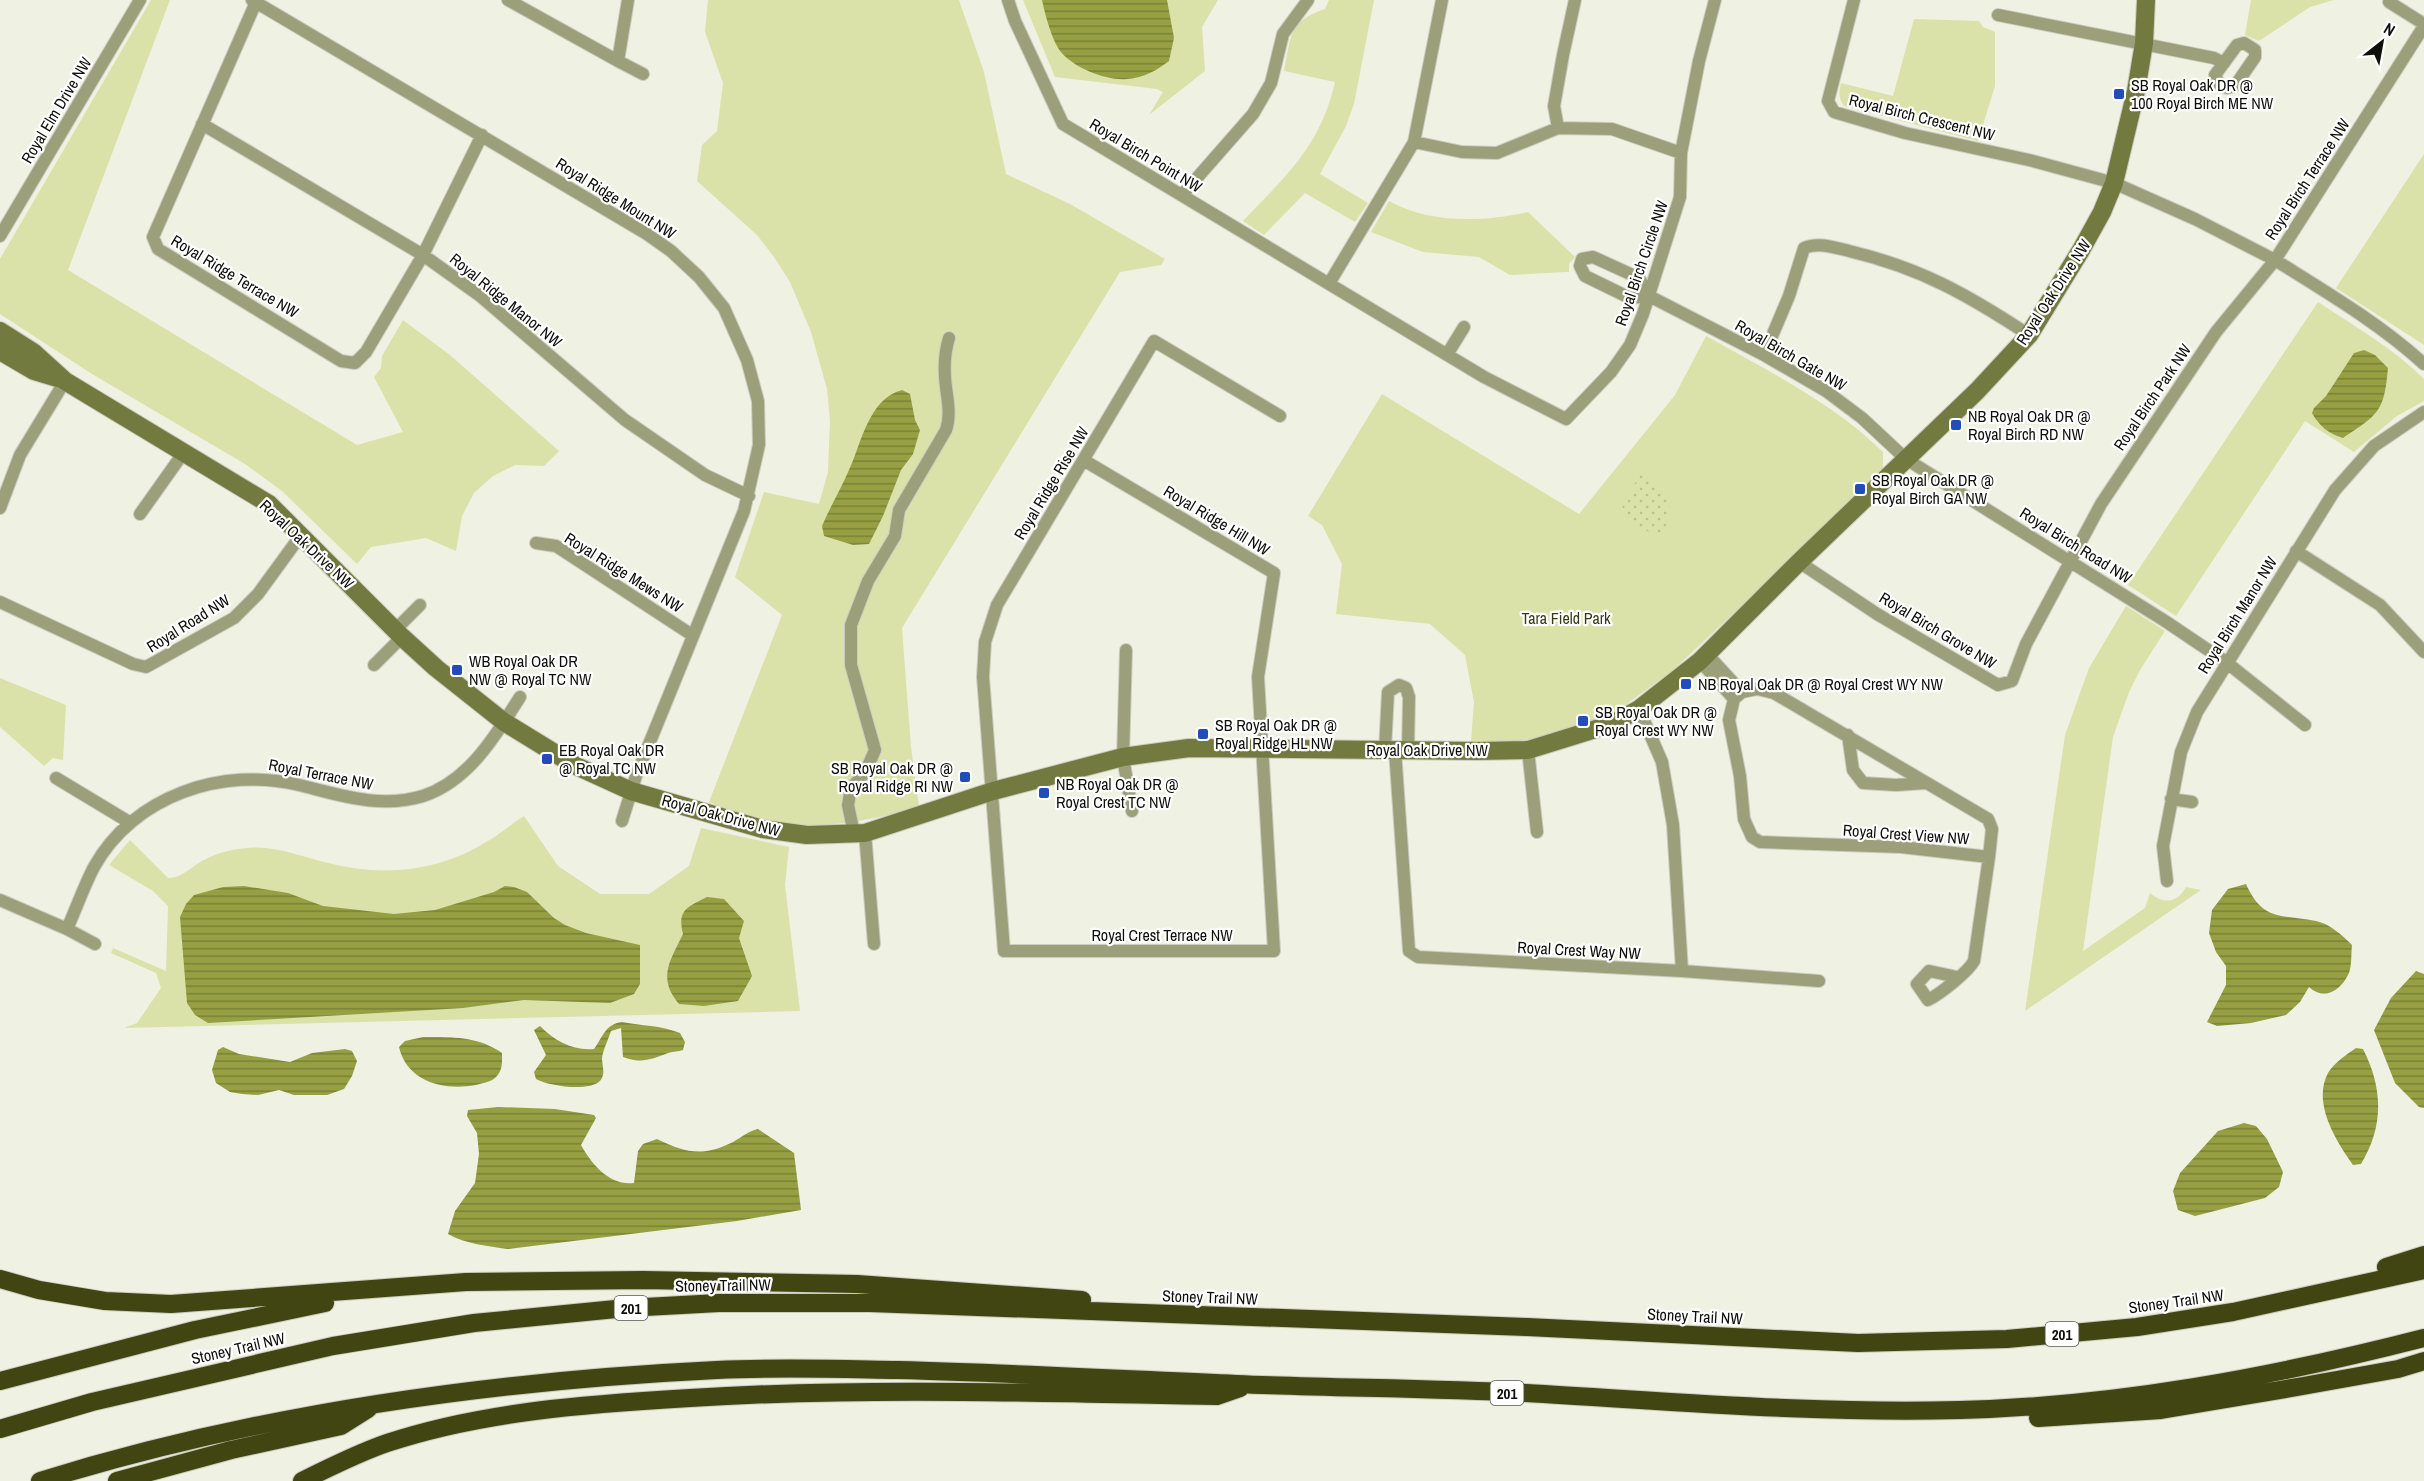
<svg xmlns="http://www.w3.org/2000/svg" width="2424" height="1481" font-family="'Archivo Narrow',sans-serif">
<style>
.park{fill:#dae2aa}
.garden{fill:url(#garden-dots)}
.water{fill:url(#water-rules)}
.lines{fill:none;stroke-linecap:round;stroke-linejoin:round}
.street-casing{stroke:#cbcdc0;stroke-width:14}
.secondary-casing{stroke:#cbcdc0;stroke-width:20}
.highway-casing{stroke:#cbcdc0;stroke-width:20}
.street{stroke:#9ba07b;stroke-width:12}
.secondary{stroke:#737a40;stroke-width:18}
.highway{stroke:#404512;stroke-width:18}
.poi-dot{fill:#234bba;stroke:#fff;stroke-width:2}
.labels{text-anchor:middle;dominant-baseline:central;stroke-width:4.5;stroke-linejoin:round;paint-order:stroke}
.shield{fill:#fff;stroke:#565754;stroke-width:1.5}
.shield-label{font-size:15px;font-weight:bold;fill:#0e0f0a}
.poi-label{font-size:16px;fill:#0e0f0a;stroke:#fff;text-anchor:start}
.street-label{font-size:16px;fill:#0e0f0a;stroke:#fff}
.park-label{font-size:16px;fill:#373b13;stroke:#fff}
</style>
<defs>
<pattern id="garden-dots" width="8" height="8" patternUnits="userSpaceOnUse" patternTransform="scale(1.5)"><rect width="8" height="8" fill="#dae2aa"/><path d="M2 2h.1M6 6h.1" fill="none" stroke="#bac191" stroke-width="1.8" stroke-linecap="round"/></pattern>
<pattern id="water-rules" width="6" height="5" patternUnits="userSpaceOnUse" patternTransform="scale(1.5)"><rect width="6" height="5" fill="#96a043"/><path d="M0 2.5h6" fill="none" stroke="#798136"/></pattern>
</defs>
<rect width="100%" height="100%" fill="#eff1e3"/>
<!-- park -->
<path class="park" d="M 151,0 L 170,0 L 68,270 L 357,445 L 403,432 L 374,377 L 381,368 L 382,356 L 403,320 L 450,355 L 559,451 L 544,466 L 515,465 L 493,476 L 474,493 L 462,516 L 456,551 L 426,538 L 371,547 L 357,564 L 282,491 L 245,464 L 92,374 L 0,314 L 0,259 Z
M 708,0 L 959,0 L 984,72 L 1006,174 L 1070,204 L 1165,259 L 1161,265 L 1120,272 L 902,628 L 911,747 L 919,807 C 844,828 783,836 709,802 L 782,615 L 735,577 L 764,492 L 819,504 L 828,472 L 830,421 L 827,389 L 811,332 L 790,282 L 774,257 L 757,235 L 697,181 L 702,145 L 717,131 L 723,83 L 705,32 Z
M 1023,0 L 1218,0 L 1202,27 L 1205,71 L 1149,115 L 1163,92 L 1157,89 L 1055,77 Z
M 1329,0 L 1374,0 L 1354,104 L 1346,126 L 1320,174 L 1368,203 L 1355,222 L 1305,193 L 1264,235 L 1243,221 C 1286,176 1321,145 1335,82 L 1284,71 C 1291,37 1288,21 1325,9 Z
M 2251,0 L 2334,0 L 2310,7 L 2259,41 L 2245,35 Z
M 1914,19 L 1979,21 L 1983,27 L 1995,32 L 1995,86 L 1978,141 L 1844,106 C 1838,97 1839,93 1841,83 L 1893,96 Z
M 2424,154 L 2424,345 L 2336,288 Z
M 1389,201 C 1430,224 1483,222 1528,212 L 1575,257 L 1569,264 L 1569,272 L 1566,272 L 1510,275 L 1479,257 L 1423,252 L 1371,232 Z
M 2318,302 C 2354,326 2393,348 2424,379 L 2424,401 L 2397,416 L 2354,452 L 2305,421 L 2176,616 L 2128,585 Z
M 1706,336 C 1768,371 1832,402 1883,452 L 1883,473 L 1672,671 L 1621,708 L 1583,725 L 1544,738 L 1515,742 L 1471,741 L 1474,702 L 1465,655 L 1430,624 L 1336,614 L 1342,564 L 1322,525 L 1308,516 L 1382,394 L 1579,514 L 1675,395 Z
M 2126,606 L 2165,631 L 2140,670 L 2129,692 L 2113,737 L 2083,951 L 2145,908 L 2150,893 C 2163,904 2177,904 2186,887 L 2201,890 L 2025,1011 L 2065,735 L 2089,668 Z
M 0,678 L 66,705 L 63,760 L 53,758 L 44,766 L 0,727 Z
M 524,816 L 558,866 L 600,894 L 649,894 L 689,866 L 701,828 L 789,847 L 785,885 L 800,1011 L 124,1028 L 137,1023 L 161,988 L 156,973 L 111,953 L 113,948 L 166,971 L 168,906 L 153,891 L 109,865 L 130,840 L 168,878 C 184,878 193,864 208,858 C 220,852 234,849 247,848 C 275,845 302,857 328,863 C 382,877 438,872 486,842 C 499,835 511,824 524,816 Z"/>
<!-- garden -->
<path class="garden" d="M 1642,472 C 1658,482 1677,500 1668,522 C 1666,527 1661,533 1657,537 L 1626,518 L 1622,504 Z"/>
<!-- water -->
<path class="water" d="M 1042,0 L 1167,0 L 1174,38 L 1169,61 C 1157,70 1144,78 1127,79 C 1107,81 1074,68 1061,52 C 1052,41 1045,14 1042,0 Z
M 2364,350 L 2375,355 L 2388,368 C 2384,412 2379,414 2343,438 C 2329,434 2319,426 2312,413 L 2314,408 L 2326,396 L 2354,353 Z
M 902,390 L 910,394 L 915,420 L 920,430 L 913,454 L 901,470 L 883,516 L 869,544 L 853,545 L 824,536 L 822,526 C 830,507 841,489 849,470 C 861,444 869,398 902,390 Z
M 2246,884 C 2263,922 2281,914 2316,921 C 2330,924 2342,935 2352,945 C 2351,953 2352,965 2349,973 C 2341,991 2324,1001 2309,987 L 2300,1002 L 2286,1015 L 2251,1023 L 2217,1026 L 2207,1022 L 2226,985 L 2226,966 L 2216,952 L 2209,933 L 2212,910 L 2228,889 Z
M 244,886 L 288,893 L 323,906 L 394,914 L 435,910 L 494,892 L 505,886 L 514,887 L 527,892 L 554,918 L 565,925 L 586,933 L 640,945 L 640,984 L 634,994 L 610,1003 L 524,1000 L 463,1008 L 208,1023 L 195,1015 L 187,1003 L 180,917 L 186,904 L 194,895 L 223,887 Z
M 707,897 L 724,899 L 744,921 L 739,938 L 752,976 L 738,1001 L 704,1006 L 679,1004 C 657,978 670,961 683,934 C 677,910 687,907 707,897 Z
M 2416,971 L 2424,974 L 2424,1108 L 2419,1107 L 2395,1083 L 2374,1030 L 2391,998 Z
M 622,1022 C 642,1026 660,1025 680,1033 L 685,1042 L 683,1050 C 678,1052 674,1051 668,1053 C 653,1059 640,1064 623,1057 L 621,1028 L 611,1031 C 608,1040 603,1050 602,1058 C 602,1066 606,1074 600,1081 C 589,1092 548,1086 536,1079 L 534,1072 L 546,1055 L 534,1030 L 540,1026 C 555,1041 573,1051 594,1049 C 603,1037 605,1024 622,1022 Z
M 423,1037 C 451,1037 478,1036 502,1053 C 502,1061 503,1069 497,1076 C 492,1082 483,1083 476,1085 C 444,1091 407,1082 399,1047 L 405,1041 Z
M 223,1047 L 239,1054 L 290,1062 L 312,1053 L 345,1049 L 352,1051 L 357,1061 L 352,1076 L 344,1089 L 327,1095 L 294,1095 L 279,1090 L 258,1095 L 242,1094 L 230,1092 L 216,1083 L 212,1070 L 218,1050 Z
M 2356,1048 L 2363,1049 C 2383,1088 2384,1126 2361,1164 L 2353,1165 C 2336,1141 2312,1103 2328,1073 C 2334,1063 2347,1054 2356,1048 Z
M 498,1107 L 555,1109 L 594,1115 L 596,1118 L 581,1145 C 592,1165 610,1186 634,1183 L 638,1151 L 643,1144 L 657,1139 C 686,1153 703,1157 733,1142 C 742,1137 748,1131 758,1129 L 794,1153 L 801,1210 L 737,1221 L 508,1249 C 487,1246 466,1244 448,1234 L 455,1211 L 475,1183 L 479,1154 L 477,1133 L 467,1116 L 468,1110 Z
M 2244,1123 L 2256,1126 L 2267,1139 L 2283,1172 L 2279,1187 L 2265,1198 L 2195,1216 L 2178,1210 L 2173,1191 L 2180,1173 L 2218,1131 Z"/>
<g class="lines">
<defs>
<path id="street" d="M 252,0 L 647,234 L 671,251 L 699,277 L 724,308 L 747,360 L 758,401 L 759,445 L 744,511 L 636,776 L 622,821
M 508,0 L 618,61 L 628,0
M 1008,0 L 1015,21 L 1063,124 L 1484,377 L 1566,419 L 1611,372 L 1630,345 L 1643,314 L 1680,197 L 1681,153 L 1612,129 L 1558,128 L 1497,153 L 1462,152 L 1414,142 L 1330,282
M 1854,0 L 1828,101 L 1834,112 L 1905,133 L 2033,161 L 2114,183 L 2195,219 L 2275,260 L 2424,26
M 256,2 L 153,237 L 158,249 L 341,361 L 355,363 L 366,352 L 423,255 L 482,135
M 2389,2 L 2424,24
M 1998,15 L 2214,58 L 2224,63
M 2244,43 L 2255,50 L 2255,57 L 2235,86 L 2227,88 L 2219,84 L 2215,75 L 2237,45 Z
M 618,61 L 643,74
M 202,124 L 423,255 L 479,295 L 625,420 L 705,475 L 749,496
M 1558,128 L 1554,106 L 1563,55 L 1575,0
M 1414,142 L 1442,0
M 1681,153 L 1699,61 L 1715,0
M 1182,195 L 1253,114 L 1271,83 L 1283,34 L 1308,0
M 0,236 L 140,0
M 1593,257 L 1639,278 L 1649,296 L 1630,298 L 1585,276 L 1580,266 L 1582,259 Z
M 1649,296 L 1764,355 L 1826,391 L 1862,418 L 1906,459 L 2165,621 L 2226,662 L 2305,725
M 1448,353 L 1464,327
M 1764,355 L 1789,296 L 1804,248 C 1819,242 1833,247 1849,251 C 1921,268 1968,295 2029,335
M 1085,461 L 1274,573 L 1258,677 L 1274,951 L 1004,951 L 983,677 L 985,642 L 997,605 L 1154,341 L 1280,416
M 0,508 L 20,455 L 65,381
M 140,514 L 184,452
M 536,543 L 556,546 L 692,635
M 2296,551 L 2380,605 L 2424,652
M 1799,562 L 1877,614 L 1998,685 L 2012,681 L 2026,644 L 2101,504 L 2216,332 L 2275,260 C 2326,292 2379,323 2424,364
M 0,602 L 133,664 L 146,667 L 234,618 L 258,594 L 301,535
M 395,630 L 420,605
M 1126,650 L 1123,757 L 1132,811
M 1707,654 L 1742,692
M 1700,661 L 1734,699
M 374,665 L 402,637
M 1757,689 L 1774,693 L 1988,819 L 1992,829 L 1989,857 L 1901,847 L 1760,842 L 1752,837 L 1744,819 L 1740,776 L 1729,720 L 1734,699 L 1742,692 Z
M 1848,735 L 1853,770 L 1863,783 L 1896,785 L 1926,783
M 1385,750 L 1388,692 L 1399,685 L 1406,688 L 1409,697 L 1408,750
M 1395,750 L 1409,951 L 1418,957 L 1682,971 L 1673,825 L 1662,762 L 1639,709
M 1528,750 L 1537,832
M 56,778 L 129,822
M 2171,799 L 2192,802
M 852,824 L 848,805 L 851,788 L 865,773 L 875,750 L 851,665 L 851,625 L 868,581 L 895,536 L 899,510 L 946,430 C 952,412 946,395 945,377 C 944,363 945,351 949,338
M 865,833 L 874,944
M 2167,881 L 2163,846 L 2181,752 L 2197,712 L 2335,490 L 2374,446 L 2424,412
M 0,900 L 67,929 C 76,909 84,886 94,867 C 133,796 223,766 299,785 C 340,795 380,809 423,796 C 469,781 496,735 520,697
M 67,929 L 95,944
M 1682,971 L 1819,981
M 1957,977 L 1929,971 L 1917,984 L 1928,1000 C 1940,994 1968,972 1974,961 L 1989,857"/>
<path id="secondary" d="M 0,331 L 33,352 L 65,381 L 269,504 L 402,637 L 436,668 L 504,722 L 574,765 L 631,791 L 763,829 L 807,835 L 865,833 L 993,791 L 1123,757 L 1189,748 L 1478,751 L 1528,750 L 1612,724 L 1639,709 L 1700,661 L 1799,562 L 1977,391 L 2029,335 L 2081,250 L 2102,212 L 2114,183 L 2136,91 L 2144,43 L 2146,0
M 0,351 L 34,371 L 57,378"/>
<path id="highway" d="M 2386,1267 L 2424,1255
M 0,1279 L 39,1290 L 105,1301 L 171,1304 L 466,1282 L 643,1280 L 857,1284 L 1082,1300
M 0,1381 L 195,1330 L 325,1303
M 2038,1418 L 2161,1410 L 2303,1386 L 2398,1369 L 2424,1361
M 0,1429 L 92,1402 L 333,1346 L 474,1323 L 626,1308 L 719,1303 L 870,1303 L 1527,1327 L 1858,1343 L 2007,1339 L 2137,1327 L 2233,1312 L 2424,1270
M 40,1481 C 259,1413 489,1381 717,1370 C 777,1367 838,1369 898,1370 C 1011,1373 1123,1379 1236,1384 C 1332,1388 1429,1388 1526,1393 C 1670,1401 1815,1414 1960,1410 C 2117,1406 2272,1377 2424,1338
M 117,1481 L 231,1450 L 341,1426 L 368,1409
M 302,1481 C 330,1467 358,1453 387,1443 C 484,1411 589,1404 690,1398 C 866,1387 1041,1393 1217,1396 L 1240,1388"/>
</defs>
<!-- street casing -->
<use href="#street" class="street-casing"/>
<!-- secondary casing -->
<use href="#secondary" class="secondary-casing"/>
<!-- highway casing -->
<use href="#highway" class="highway-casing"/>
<!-- street -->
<use href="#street" class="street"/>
<!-- secondary -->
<use href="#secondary" class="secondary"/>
<!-- highway -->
<use href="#highway" class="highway"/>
</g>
<!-- markers -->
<g class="poi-dot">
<rect x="2113" y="88" width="12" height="12" rx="3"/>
<rect x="1950" y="419" width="12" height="12" rx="3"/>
<rect x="1854" y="483" width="12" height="12" rx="3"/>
<rect x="451" y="664" width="12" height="12" rx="3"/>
<rect x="1680" y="678" width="12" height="12" rx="3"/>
<rect x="1577" y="715" width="12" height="12" rx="3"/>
<rect x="1197" y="728" width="12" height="12" rx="3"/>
<rect x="541" y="753" width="12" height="12" rx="3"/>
<rect x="959" y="771" width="12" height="12" rx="3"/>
<rect x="1038" y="787" width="12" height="12" rx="3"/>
</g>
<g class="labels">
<!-- shield labels -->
<g class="shield">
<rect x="614.5" y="1296" width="33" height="24" rx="4.5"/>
<rect x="2045.5" y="1322" width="33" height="24" rx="4.5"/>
<rect x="1490.5" y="1381" width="33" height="24" rx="4.5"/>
</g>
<g class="shield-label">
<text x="631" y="1308">201</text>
<text x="2062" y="1334">201</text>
<text x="1507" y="1393">201</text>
</g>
<!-- poi labels -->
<g class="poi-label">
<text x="2131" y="85">SB Royal Oak DR @<tspan x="2131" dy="18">100 Royal Birch ME NW</tspan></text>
<text x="1968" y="416">NB Royal Oak DR @<tspan x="1968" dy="18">Royal Birch RD NW</tspan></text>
<text x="1872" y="480">SB Royal Oak DR @<tspan x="1872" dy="18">Royal Birch GA NW</tspan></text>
<text x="469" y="661">WB Royal Oak DR<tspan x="469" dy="18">NW @ Royal TC NW</tspan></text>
<text x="1698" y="684">NB Royal Oak DR @ Royal Crest WY NW</text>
<text x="1595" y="712">SB Royal Oak DR @<tspan x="1595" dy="18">Royal Crest WY NW</tspan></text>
<text x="1215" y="725">SB Royal Oak DR @<tspan x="1215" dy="18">Royal Ridge HL NW</tspan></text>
<text x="559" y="750">EB Royal Oak DR<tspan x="559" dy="18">@ Royal TC NW</tspan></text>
<text x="953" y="768" text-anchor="end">SB Royal Oak DR @<tspan x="953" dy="18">Royal Ridge RI NW</tspan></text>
<text x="1056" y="784">NB Royal Oak DR @<tspan x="1056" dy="18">Royal Crest TC NW</tspan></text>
</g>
<!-- street labels -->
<g class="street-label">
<text transform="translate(56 110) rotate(-59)">Royal Elm Drive NW</text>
<text transform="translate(1922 117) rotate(14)">Royal Birch Crescent NW</text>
<text transform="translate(1146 155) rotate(31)">Royal Birch Point NW</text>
<text transform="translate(2307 179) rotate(-57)">Royal Birch Terrace NW</text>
<text transform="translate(616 198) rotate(32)">Royal Ridge Mount NW</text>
<text transform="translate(1641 263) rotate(-71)">Royal Birch Circle NW</text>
<text transform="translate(235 276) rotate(31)">Royal Ridge Terrace NW</text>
<text transform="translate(2053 292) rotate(-57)">Royal Oak Drive NW</text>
<text transform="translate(506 300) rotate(39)">Royal Ridge Manor NW</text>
<text transform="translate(1791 355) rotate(30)">Royal Birch Gate NW</text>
<text transform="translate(2152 397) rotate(-56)">Royal Birch Park NW</text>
<text transform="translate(1051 483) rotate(-59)">Royal Ridge Rise NW</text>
<text transform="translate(1217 520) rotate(31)">Royal Ridge Hill NW</text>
<text transform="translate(307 544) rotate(43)">Royal Oak Drive NW</text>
<text transform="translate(2076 545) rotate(32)">Royal Birch Road NW</text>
<text transform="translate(624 572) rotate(32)">Royal Ridge Mews NW</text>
<text transform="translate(2237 615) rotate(-58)">Royal Birch Manor NW</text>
<text transform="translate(188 623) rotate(-32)">Royal Road NW</text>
<text transform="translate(1938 630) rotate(31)">Royal Birch Grove NW</text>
<text x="1427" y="750">Royal Oak Drive NW</text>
<text transform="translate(321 774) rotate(11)">Royal Terrace NW</text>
<text transform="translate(721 815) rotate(15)">Royal Oak Drive NW</text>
<text transform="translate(1906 834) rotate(4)">Royal Crest View NW</text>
<text x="1162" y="935">Royal Crest Terrace NW</text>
<text transform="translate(1579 950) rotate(3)">Royal Crest Way NW</text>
<text transform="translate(723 1285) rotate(-1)">Stoney Trail NW</text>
<text transform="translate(1210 1297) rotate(2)">Stoney Trail NW</text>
<text transform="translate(2176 1301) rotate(-8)">Stoney Trail NW</text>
<text transform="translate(1695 1316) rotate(3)">Stoney Trail NW</text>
<text transform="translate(238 1348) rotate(-13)">Stoney Trail NW</text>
</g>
<!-- park labels -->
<g class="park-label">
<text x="1566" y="618">Tara Field Park</text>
</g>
</g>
<!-- north arrow -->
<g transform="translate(2382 42) rotate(31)" stroke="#ffffff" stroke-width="4.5" paint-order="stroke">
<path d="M0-4.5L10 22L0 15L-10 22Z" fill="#0e0f0a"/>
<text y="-9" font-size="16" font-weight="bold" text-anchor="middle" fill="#0e0f0a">N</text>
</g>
</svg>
